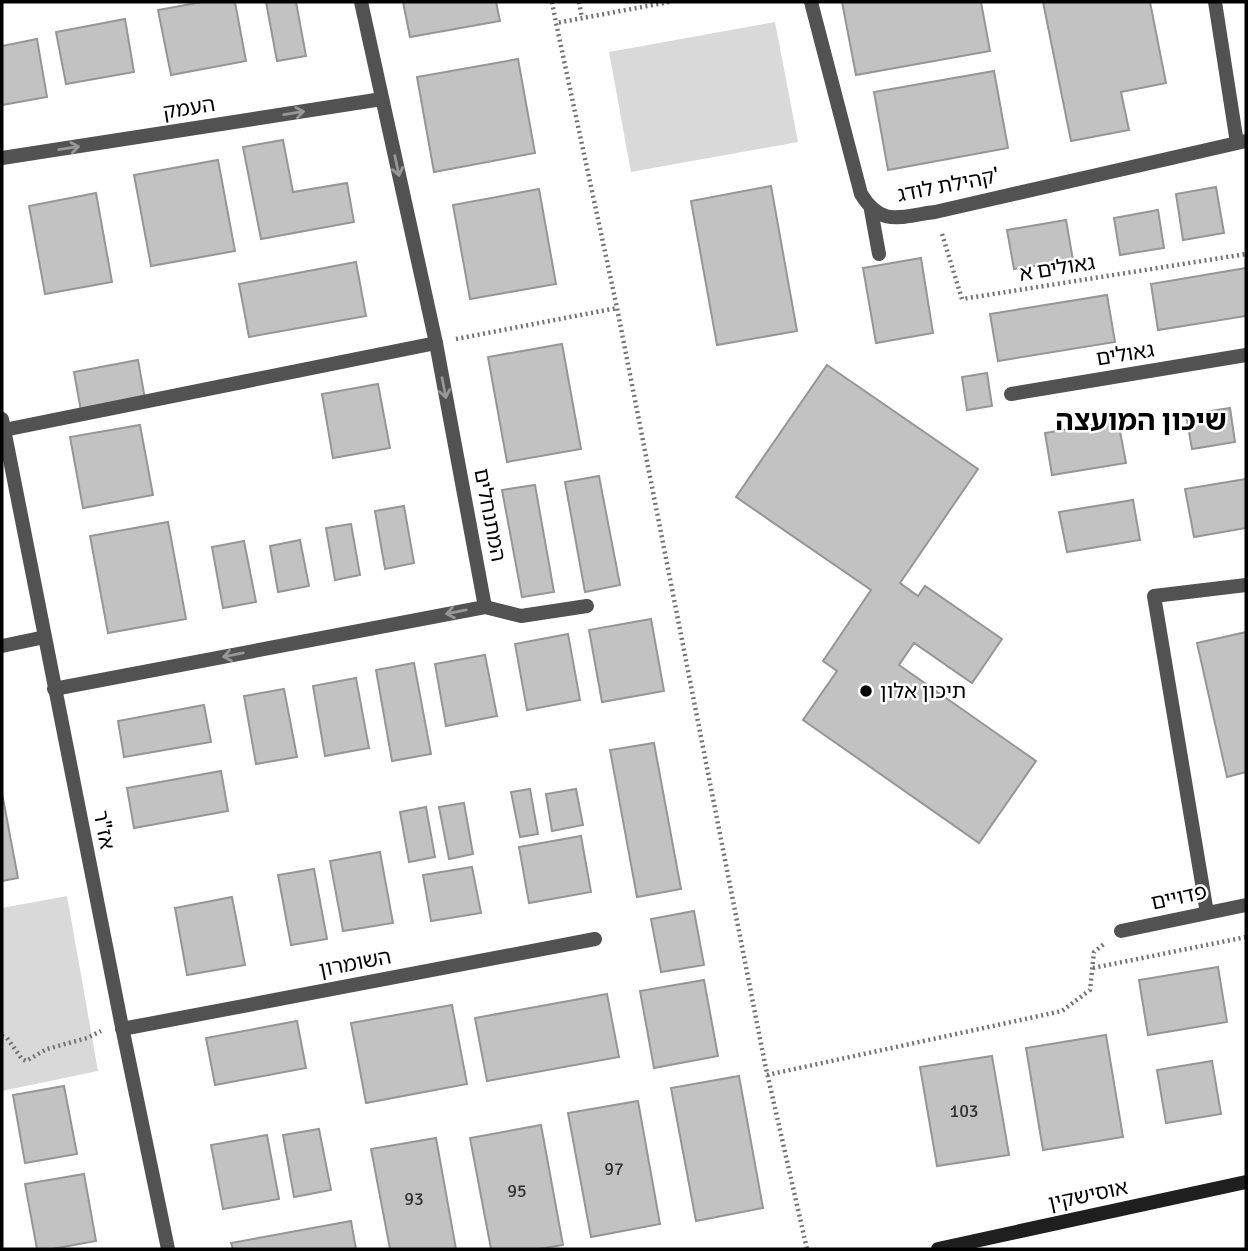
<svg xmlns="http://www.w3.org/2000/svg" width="1248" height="1251" font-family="Signika,'Noto Sans Hebrew',sans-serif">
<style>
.green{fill:#d9d9d9}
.building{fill:#c2c2c2;stroke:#969696;stroke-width:2}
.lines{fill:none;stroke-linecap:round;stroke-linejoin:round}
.path{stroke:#747474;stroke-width:4.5;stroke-dasharray:2 3.5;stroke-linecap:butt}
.lane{stroke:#525252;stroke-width:14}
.street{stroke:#525252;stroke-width:14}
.secondary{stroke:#1f1f1f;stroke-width:14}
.oneway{stroke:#979797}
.poi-dot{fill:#000;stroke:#fff;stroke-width:2.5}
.labels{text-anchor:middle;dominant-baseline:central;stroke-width:5;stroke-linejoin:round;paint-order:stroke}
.number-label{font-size:18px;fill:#303030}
.street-label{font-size:21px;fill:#000;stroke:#fff}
.poi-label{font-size:21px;fill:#000;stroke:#fff;text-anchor:start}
.district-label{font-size:28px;font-weight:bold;fill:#000;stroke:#fff}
</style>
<rect width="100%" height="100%" fill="#fff"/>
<!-- green -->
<path class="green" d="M 775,22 L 798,142 L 631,172 L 609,52 Z
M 67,896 L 98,1071 L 2,1091 L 2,908 Z"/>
<!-- building -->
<path class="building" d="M 202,2 L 235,2 L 246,61 L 171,75 L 158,10 Z
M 266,2 L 296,2 L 306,56 L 277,61 Z
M 403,2 L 496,2 L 500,21 L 410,37 Z
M 842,2 L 981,2 L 990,51 L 856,75 Z
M 1043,2 L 1150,2 L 1166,83 L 1121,92 L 1129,130 L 1071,141 Z
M 125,19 L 134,72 L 66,84 L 56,32 Z
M 37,39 L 47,97 L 2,105 L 2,46 Z
M 518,59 L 535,153 L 434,172 L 417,77 Z
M 994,71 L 1008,148 L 888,170 L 874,92 Z
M 283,140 L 293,192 L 347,183 L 354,222 L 261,239 L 243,147 Z
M 218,160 L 235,251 L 151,266 L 134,175 Z
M 771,186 L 797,331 L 717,345 L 691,201 Z
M 1216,187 L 1224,233 L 1183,240 L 1176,194 Z
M 539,189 L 556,284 L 470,299 L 453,205 Z
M 96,193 L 112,282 L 45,294 L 29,206 Z
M 1158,210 L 1164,248 L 1120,255 L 1114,218 Z
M 1066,220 L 1073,260 L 1014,269 L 1007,230 Z
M 921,258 L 933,333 L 876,343 L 863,268 Z
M 356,262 L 366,316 L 249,337 L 239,284 Z
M 1246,268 L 1246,316 L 1158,330 L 1151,284 Z
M 1107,295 L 1115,342 L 998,361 L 990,314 Z
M 562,344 L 581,449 L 507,462 L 488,357 Z
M 138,360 L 145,399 L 81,411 L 74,372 Z
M 827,365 L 978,469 L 900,583 L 918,596 L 925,586 L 1002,639 L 972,683 L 914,643 L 899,665 L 1036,761 L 979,843 L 803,720 L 837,671 L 823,661 L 871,590 L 736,497 Z
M 987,373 L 992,406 L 967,410 L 962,377 Z
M 378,384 L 390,448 L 333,458 L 322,394 Z
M 1230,408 L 1235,442 L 1192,449 L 1186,415 Z
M 1118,421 L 1126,463 L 1052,475 L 1045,433 Z
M 140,425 L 153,495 L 83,508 L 70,437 Z
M 599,476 L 620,585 L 585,592 L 565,482 Z
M 1246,479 L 1246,528 L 1194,537 L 1185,489 Z
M 535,485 L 554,592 L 522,597 L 502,490 Z
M 1133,500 L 1140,540 L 1067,552 L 1059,512 Z
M 404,506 L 414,563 L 385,569 L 375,511 Z
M 168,522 L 186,619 L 108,633 L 90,536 Z
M 351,524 L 360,575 L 335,580 L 326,528 Z
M 300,540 L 309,586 L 278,592 L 270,546 Z
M 244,541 L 256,602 L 223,608 L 212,547 Z
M 651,619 L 664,691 L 602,702 L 589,630 Z
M 1246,632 L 1246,772 L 1227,777 L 1197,643 Z
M 568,634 L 580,700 L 527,710 L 515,644 Z
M 485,655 L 497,716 L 446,726 L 435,664 Z
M 414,663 L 431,754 L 392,761 L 376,670 Z
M 356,678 L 369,748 L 325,756 L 313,686 Z
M 284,689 L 297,757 L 256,764 L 244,696 Z
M 204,705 L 211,742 L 124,757 L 118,721 Z
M 654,743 L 681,889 L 637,897 L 610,750 Z
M 221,771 L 228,811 L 134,828 L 127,788 Z
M 530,789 L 538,834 L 520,837 L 511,792 Z
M 576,789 L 583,825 L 552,831 L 546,794 Z
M 2,793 L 18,878 L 2,881 Z
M 464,803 L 473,854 L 449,859 L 439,807 Z
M 426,807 L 435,857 L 409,862 L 400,812 Z
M 581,836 L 591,892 L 529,903 L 519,847 Z
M 380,852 L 393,923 L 343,931 L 330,861 Z
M 472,867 L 481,913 L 431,921 L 423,875 Z
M 314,869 L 327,939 L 291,945 L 278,875 Z
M 232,897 L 245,965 L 187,975 L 175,908 Z
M 694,911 L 704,965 L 661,972 L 651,919 Z
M 1218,967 L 1227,1022 L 1148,1035 L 1139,980 Z
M 704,980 L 718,1056 L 654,1068 L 640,991 Z
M 607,994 L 619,1057 L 487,1081 L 475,1018 Z
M 452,1005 L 467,1084 L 366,1103 L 351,1023 Z
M 297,1021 L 306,1068 L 215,1085 L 206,1038 Z
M 1106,1035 L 1123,1137 L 1043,1150 L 1026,1048 Z
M 992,1056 L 1009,1155 L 937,1166 L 920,1067 Z
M 1212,1061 L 1221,1114 L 1166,1123 L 1157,1070 Z
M 739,1076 L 763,1208 L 696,1221 L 671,1088 Z
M 64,1086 L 77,1154 L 25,1163 L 13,1095 Z
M 638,1101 L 660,1224 L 591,1237 L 568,1113 Z
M 541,1125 L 563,1245 L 538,1249 L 491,1249 L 470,1138 Z
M 319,1129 L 331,1190 L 294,1197 L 283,1135 Z
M 267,1135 L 279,1199 L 223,1209 L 211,1145 Z
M 436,1138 L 456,1249 L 390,1249 L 371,1149 Z
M 84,1174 L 96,1241 L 52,1249 L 37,1249 L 25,1184 Z
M 351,1221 L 356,1249 L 233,1249 L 231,1243 Z"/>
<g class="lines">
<!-- path -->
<path class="path" d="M 552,2 L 556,23
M 579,2 L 582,18
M 669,2 L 556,23 L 617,308 L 765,1064 L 807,1249
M 942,234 L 962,299 L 1246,254
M 456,339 L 617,308
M 1093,968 L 1246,937
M 2,1036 L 7,1038 L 22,1059 L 26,1061 L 47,1049 L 87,1038 L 101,1031
M 767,1075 L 1062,1011 L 1090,990 L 1094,952 L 1104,944"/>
<!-- lane -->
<path class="lane" d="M 871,210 L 879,254
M 4,430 L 436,343
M 485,607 L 521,616 L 587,606"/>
<!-- street -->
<path class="street" d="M 811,2 L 861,194 C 882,228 900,216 935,212 L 1246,141
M 1215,2 L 1237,143
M 2,158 L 382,99
M 1011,394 L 1246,355
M 2,419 L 121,1022 L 168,1249
M 2,646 L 45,637
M 54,689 L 485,607 L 436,343 L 361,2
M 1207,913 L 1154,596 L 1246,585
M 1121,931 L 1246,905
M 122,1029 L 595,939"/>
<!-- secondary -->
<path class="secondary" d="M 938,1249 L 1246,1182"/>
</g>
<!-- one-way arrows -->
<defs><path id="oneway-shaft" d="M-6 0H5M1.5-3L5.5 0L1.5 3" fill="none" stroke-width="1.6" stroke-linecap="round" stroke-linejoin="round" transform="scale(1.75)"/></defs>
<g class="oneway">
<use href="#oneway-shaft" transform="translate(294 113) rotate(-9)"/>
<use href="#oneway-shaft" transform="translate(69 148) rotate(-9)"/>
<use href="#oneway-shaft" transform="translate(397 166) rotate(78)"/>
<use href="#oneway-shaft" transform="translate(444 388) rotate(79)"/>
<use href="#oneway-shaft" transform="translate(456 612) rotate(169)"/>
<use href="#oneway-shaft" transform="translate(233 655) rotate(169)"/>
</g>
<!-- markers -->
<circle class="poi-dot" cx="866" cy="691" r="7"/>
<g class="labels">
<!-- number labels -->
<g class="number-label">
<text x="964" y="1111">103</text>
<text x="614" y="1169">97</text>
<text x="517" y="1191">95</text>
<text x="414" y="1199">93</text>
</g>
<!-- street labels -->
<g class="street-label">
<text transform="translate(189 108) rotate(-9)">העמק</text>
<text transform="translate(948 185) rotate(-11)">קהילת לודג'</text>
<text transform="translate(1057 268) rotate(-9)">גאולים א</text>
<text transform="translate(1125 354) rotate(-9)">גאולים</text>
<text transform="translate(490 515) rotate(79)">המתנחלים</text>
<text transform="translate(104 830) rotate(79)">אז"ר</text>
<text transform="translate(1179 897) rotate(-12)">פדויים</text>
<text transform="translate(355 963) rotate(-11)">השומרון</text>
<text transform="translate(1088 1195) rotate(-12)">אוסישקין</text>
</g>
<!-- poi labels -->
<g class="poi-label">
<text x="880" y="691">תיכון אלון</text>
</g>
<!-- district labels -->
<g class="district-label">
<text x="1141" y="421">שיכון המועצה</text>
</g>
</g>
<!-- border -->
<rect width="1248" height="1251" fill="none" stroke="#000000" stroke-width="7"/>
</svg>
